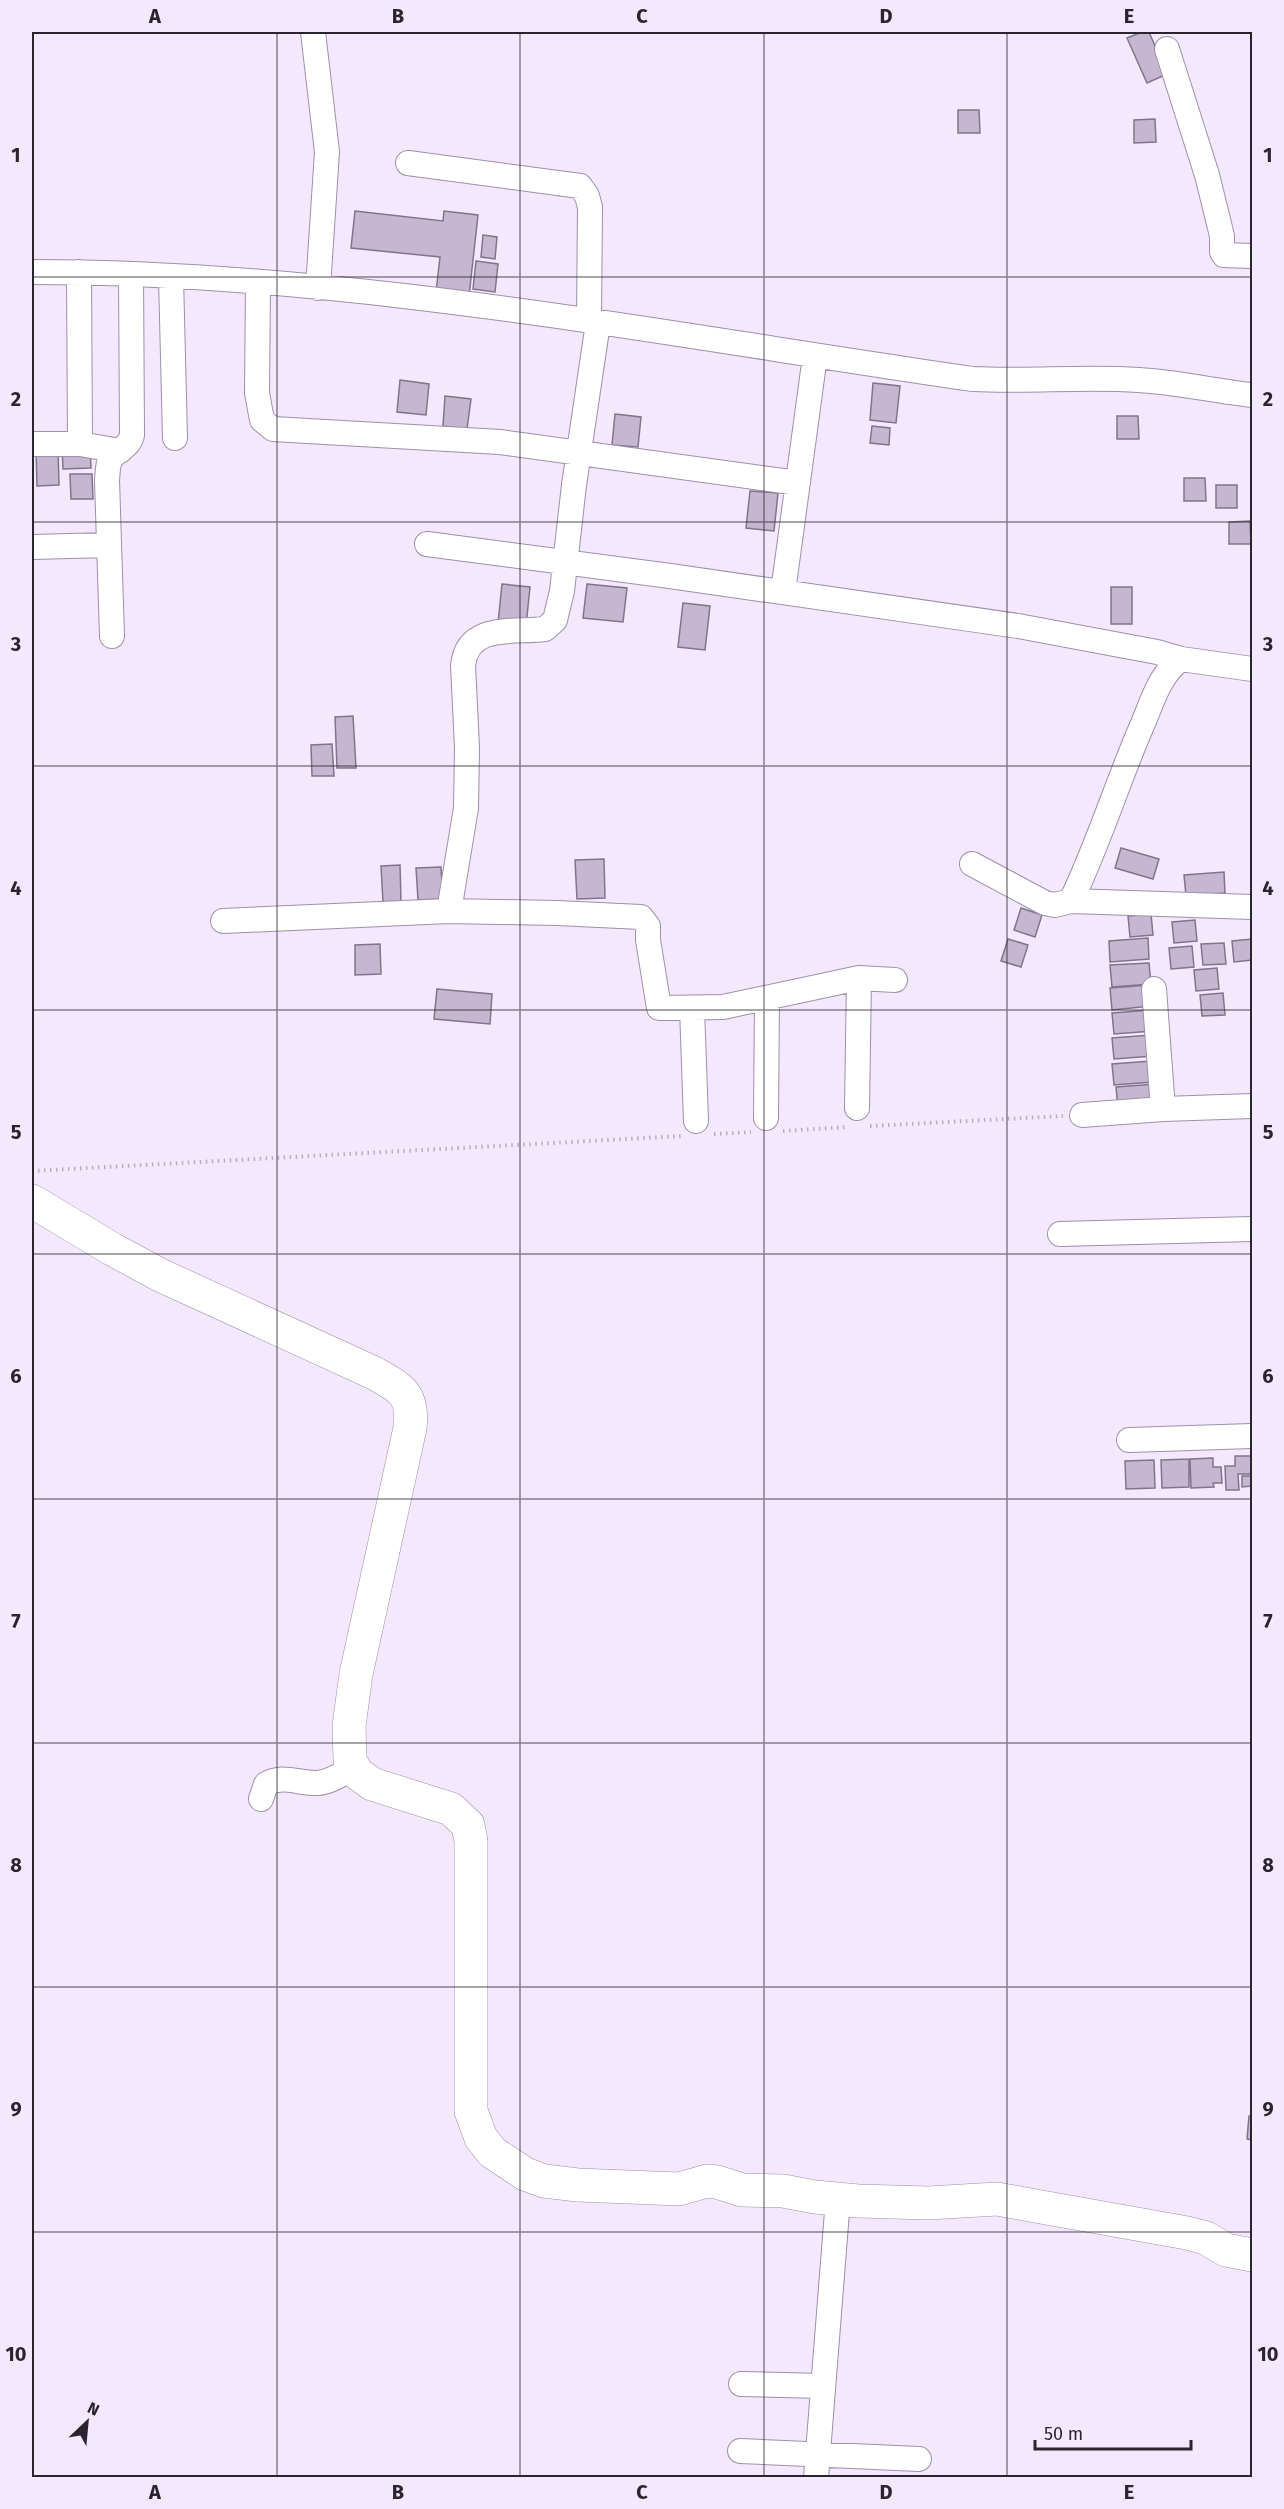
<svg xmlns="http://www.w3.org/2000/svg" width="1284" height="2509" font-family="'Fira Sans',sans-serif">
<style>
.building{fill:#c5b7d2;stroke:#81748c;stroke-width:1.5}
.lines{fill:none;stroke-linecap:round;stroke-linejoin:round}
.street-casing{stroke:#9d90a9;stroke-width:26}
.secondary-casing{stroke:#9d90a9;stroke-width:34}
.path{stroke:#b6adbf;stroke-width:4;stroke-dasharray:1.5 4.5;stroke-linecap:butt}
.street{stroke:#fff;stroke-width:24}
.secondary{stroke:#fff;stroke-width:33}
.grid{fill:none;stroke:#29242e;stroke-width:1.5;stroke-opacity:0.55}
.neatline{fill:none;stroke:#29242e;stroke-width:2}
.grid-label{font-size:20px;text-anchor:middle;font-weight:bold;fill:#29242e}
</style>
<rect width="100%" height="100%" fill="#f3e8fe"/>
<!-- building -->
<path class="building" d="M 1142,32 L 1149,32 L 1167,74 L 1147,83 L 1127,38 Z
M 958,110 L 979,110 L 980,133 L 958,133 Z
M 1155,119 L 1156,142 L 1134,143 L 1134,120 Z
M 355,211 L 443,221 L 444,211 L 478,215 L 469,296 L 436,292 L 440,257 L 351,248 Z
M 483,235 L 497,237 L 495,259 L 481,257 Z
M 476,261 L 498,264 L 495,292 L 473,289 Z
M 400,380 L 429,384 L 426,415 L 397,412 Z
M 873,383 L 900,386 L 896,423 L 870,420 Z
M 445,396 L 471,399 L 467,429 L 443,426 Z
M 615,414 L 641,417 L 638,447 L 612,445 Z
M 1117,416 L 1138,416 L 1139,439 L 1117,439 Z
M 872,426 L 890,428 L 889,445 L 870,443 Z
M 90,445 L 91,468 L 63,469 L 62,446 Z
M 36,447 L 58,447 L 59,485 L 37,486 Z
M 70,474 L 92,474 L 93,499 L 71,499 Z
M 1184,478 L 1205,478 L 1206,501 L 1184,501 Z
M 1216,485 L 1237,485 L 1237,508 L 1216,508 Z
M 750,491 L 778,493 L 774,531 L 746,528 Z
M 1250,521 L 1251,544 L 1229,544 L 1229,522 Z
M 502,584 L 530,587 L 526,626 L 498,623 Z
M 587,584 L 627,588 L 623,622 L 583,618 Z
M 1111,587 L 1132,587 L 1132,624 L 1111,624 Z
M 683,603 L 710,606 L 705,650 L 678,647 Z
M 353,716 L 356,768 L 337,768 L 335,717 Z
M 332,744 L 334,776 L 312,776 L 311,745 Z
M 1121,848 L 1159,859 L 1153,879 L 1115,868 Z
M 604,859 L 605,898 L 577,899 L 575,860 Z
M 400,865 L 401,901 L 383,902 L 381,866 Z
M 441,867 L 443,899 L 418,900 L 416,868 Z
M 1224,872 L 1225,893 L 1186,896 L 1184,875 Z
M 1021,908 L 1042,915 L 1035,937 L 1014,930 Z
M 1151,914 L 1153,935 L 1130,937 L 1128,916 Z
M 1195,920 L 1197,941 L 1174,943 L 1172,922 Z
M 1148,938 L 1149,959 L 1110,962 L 1109,941 Z
M 1008,939 L 1028,945 L 1021,967 L 1001,961 Z
M 1252,939 L 1252,960 L 1234,962 L 1232,941 Z
M 1224,943 L 1226,964 L 1203,965 L 1201,944 Z
M 380,944 L 381,974 L 355,975 L 355,945 Z
M 1192,946 L 1194,967 L 1171,969 L 1169,948 Z
M 1149,963 L 1151,984 L 1112,987 L 1110,965 Z
M 1217,968 L 1219,989 L 1196,991 L 1194,970 Z
M 1149,985 L 1151,1006 L 1112,1010 L 1110,988 Z
M 437,989 L 492,994 L 490,1024 L 434,1019 Z
M 1223,993 L 1225,1015 L 1202,1016 L 1200,995 Z
M 1151,1010 L 1153,1031 L 1114,1034 L 1112,1013 Z
M 1151,1035 L 1153,1056 L 1114,1059 L 1112,1038 Z
M 1151,1061 L 1153,1082 L 1114,1085 L 1112,1064 Z
M 1156,1084 L 1157,1106 L 1118,1108 L 1116,1087 Z
M 1235,1456 L 1251,1456 L 1252,1474 L 1238,1474 L 1239,1490 L 1226,1490 L 1225,1466 L 1235,1466 Z
M 1213,1458 L 1213,1467 L 1221,1467 L 1222,1483 L 1213,1483 L 1214,1487 L 1191,1488 L 1190,1459 Z
M 1189,1459 L 1189,1487 L 1162,1488 L 1161,1460 Z
M 1154,1460 L 1155,1488 L 1126,1489 L 1125,1461 Z
M 1242,1476 L 1251,1476 L 1251,1486 L 1242,1487 Z
M 1249,2116 L 1252,2116 L 1252,2140 L 1247,2139 Z"/>
<g class="lines">
<defs>
<path id="street" d="M 313,32 L 327,152 L 318,288
M 1167,49 L 1207,175 L 1222,236 L 1222,252 L 1224,255 L 1252,256
M 408,163 L 580,186 L 587,196 L 590,207 L 589,321
M 32,272 C 348,272 661,334 973,379 C 1028,382 1083,376 1139,380 C 1177,382 1214,391 1252,395
M 79,272 L 80,444
M 171,277 L 175,438
M 258,283 L 257,393 L 262,420 L 273,429 L 500,442 L 798,483
M 32,444 L 80,444 L 120,451
M 427,544 L 670,576 L 1018,626 L 1157,652 L 1181,659 L 1252,669
M 32,547 L 108,545
M 783,592 L 815,356
M 112,636 L 107,480 C 108,472 107,462 113,456 C 121,448 129,447 132,435 L 131,274
M 972,864 L 1045,903 L 1055,905 L 1071,901 C 1099,843 1118,780 1144,721 C 1153,699 1161,673 1181,659
M 1071,901 L 1252,907
M 449,911 L 466,808 L 467,748 L 463,665 C 468,623 513,633 545,629 L 555,620 L 562,591 L 574,485 L 598,323
M 223,921 L 449,911 L 557,913 L 641,917 L 648,926 L 648,940 L 659,1008 L 723,1007 L 859,978 L 895,980
M 1154,989 L 1163,1109
M 692,1008 L 696,1121
M 857,1108 L 859,978
M 1082,1115 L 1163,1109 L 1252,1106
M 766,1118 L 767,998
M 1060,1234 L 1252,1229
M 1129,1440 L 1252,1436
M 261,1799 L 266,1784 C 284,1774 298,1784 318,1783 C 330,1782 342,1774 353,1768
M 741,2384 L 823,2386
M 740,2451 L 919,2459
M 816,2478 L 838,2199"/>
<path id="secondary" d="M 32,1201 L 112,1249 L 160,1275 L 374,1373 C 401,1388 414,1394 410,1428 L 356,1674 L 349,1726 L 350,1760 L 357,1773 L 372,1784 L 451,1809 L 468,1825 L 471,1841 L 471,2111 L 481,2138 L 492,2152 L 525,2174 L 544,2181 L 578,2185 L 679,2189 L 707,2181 L 717,2182 L 742,2190 L 783,2191 L 815,2197 L 858,2201 L 928,2203 L 997,2199 L 1187,2233 L 1206,2238 L 1226,2250 L 1252,2255"/>
</defs>
<!-- street casing -->
<use href="#street" class="street-casing"/>
<!-- secondary casing -->
<use href="#secondary" class="secondary-casing"/>
<!-- path -->
<path class="path" d="M 870,1126 L 1063,1116
M 783,1131 L 847,1127
M 714,1134 L 751,1132
M 32,1171 L 682,1136"/>
<!-- street -->
<use href="#street" class="street"/>
<!-- secondary -->
<use href="#secondary" class="secondary"/>
</g>
<!-- grid -->
<path class="grid" d="M 277,32 L 277,2478M 520,32 L 520,2478M 764,32 L 764,2478M 1007,32 L 1007,2478M 32,277 L 1252,277M 32,522 L 1252,522M 32,766 L 1252,766M 32,1010 L 1252,1010M 32,1254 L 1252,1254M 32,1499 L 1252,1499M 32,1743 L 1252,1743M 32,1987 L 1252,1987M 32,2232 L 1252,2232"/>
<!-- border -->
<rect width="1284" height="2509" fill="none" stroke="#f3e8fe" stroke-width="66"/>
<!-- north arrow -->
<g transform="translate(87 2422) rotate(26)" stroke="#f3e8fe" stroke-width="4.5" paint-order="stroke">
<path d="M0-4.5L10 22L0 15L-10 22Z" fill="#29242e"/>
<text y="-9" font-size="16" font-weight="bold" text-anchor="middle" fill="#29242e">N</text>
</g>
<!-- scale -->
<path d="M1035 2440v9h156v-9" fill="none" stroke="#29242e" stroke-width="3"/>
<text x="1044" y="2440" font-size="18" fill="#29242e" stroke="#f3e8fe" stroke-width="4.5" paint-order="stroke">50 m</text>
<rect x="33" y="33" width="1218" height="2443" class="neatline"/>
<g class="grid-label">
<text x="155" y="23">A</text>
<text x="398" y="23">B</text>
<text x="642" y="23">C</text>
<text x="886" y="23">D</text>
<text x="1129" y="23">E</text>
<text x="16" y="162">1</text>
<text x="1268" y="162">1</text>
<text x="16" y="406">2</text>
<text x="1268" y="406">2</text>
<text x="16" y="651">3</text>
<text x="1268" y="651">3</text>
<text x="16" y="895">4</text>
<text x="1268" y="895">4</text>
<text x="16" y="1139">5</text>
<text x="1268" y="1139">5</text>
<text x="16" y="1383">6</text>
<text x="1268" y="1383">6</text>
<text x="16" y="1628">7</text>
<text x="1268" y="1628">7</text>
<text x="16" y="1872">8</text>
<text x="1268" y="1872">8</text>
<text x="16" y="2116">9</text>
<text x="1268" y="2116">9</text>
<text x="16" y="2361">10</text>
<text x="1268" y="2361">10</text>
<text x="155" y="2499">A</text>
<text x="398" y="2499">B</text>
<text x="642" y="2499">C</text>
<text x="886" y="2499">D</text>
<text x="1129" y="2499">E</text>
</g>
</svg>
